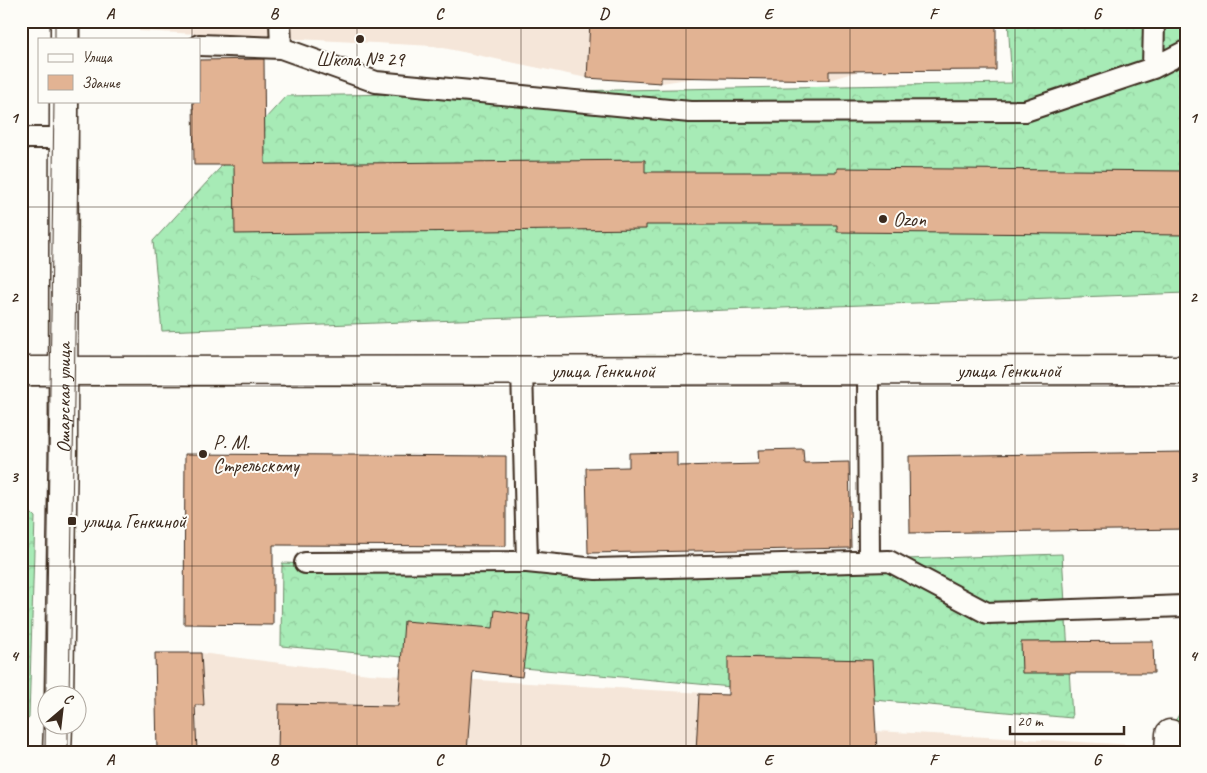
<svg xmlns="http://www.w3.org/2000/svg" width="1207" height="773" font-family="Caveat,sans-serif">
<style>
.built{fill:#f5e6d9}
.forest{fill:url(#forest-crowns);stroke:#718a6a}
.building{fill:#e2b393;stroke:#3b2a1e}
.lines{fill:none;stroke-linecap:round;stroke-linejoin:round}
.service-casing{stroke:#3b2a1e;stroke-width:24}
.minor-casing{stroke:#3b2a1e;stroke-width:31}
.tertiary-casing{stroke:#3b2a1e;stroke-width:31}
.service{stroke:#fdfcf7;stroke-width:20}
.minor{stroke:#fdfcf7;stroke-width:28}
.tertiary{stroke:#fdfcf7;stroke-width:28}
.tram{stroke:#3b2a1e;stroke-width:1}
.grid{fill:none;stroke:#3b2a1e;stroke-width:1;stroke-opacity:0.55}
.poi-dot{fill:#3b2a1e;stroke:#fdfcf7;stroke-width:2}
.labels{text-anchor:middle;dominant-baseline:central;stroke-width:4;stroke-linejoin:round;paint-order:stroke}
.poi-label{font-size:20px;fill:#3b2a1e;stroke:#fdfcf7;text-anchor:start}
.street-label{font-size:20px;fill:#3b2a1e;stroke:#fdfcf7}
.neatline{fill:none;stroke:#3b2a1e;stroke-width:2}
.grid-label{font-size:16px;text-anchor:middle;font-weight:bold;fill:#3b2a1e}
</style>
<defs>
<pattern id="forest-crowns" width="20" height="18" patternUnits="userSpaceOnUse" patternTransform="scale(1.25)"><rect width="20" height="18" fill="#a7ebb6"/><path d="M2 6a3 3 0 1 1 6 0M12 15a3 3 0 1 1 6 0" fill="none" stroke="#91ca9c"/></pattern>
</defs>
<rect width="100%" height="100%" fill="#fdfcf7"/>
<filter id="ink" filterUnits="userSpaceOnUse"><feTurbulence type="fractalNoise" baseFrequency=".02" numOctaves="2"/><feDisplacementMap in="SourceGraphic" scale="10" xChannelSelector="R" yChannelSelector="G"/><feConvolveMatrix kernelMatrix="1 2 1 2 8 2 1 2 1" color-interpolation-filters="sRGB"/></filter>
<g filter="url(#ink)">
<!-- built -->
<path class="built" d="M 139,21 L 996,21 L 996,70 L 859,71 L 829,80 L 702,77 L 661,83 L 587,78 L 434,46 L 139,31 Z
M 155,653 L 201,653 L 369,674 L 808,699 L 876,731 L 1137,745 L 1137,752 L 157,752 Z"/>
<!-- forest -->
<path class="forest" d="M 1008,21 L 1186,21 L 1186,293 L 162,331 L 153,241 L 286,96 L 1012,83 Z
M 21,503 L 35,517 L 29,718 L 21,726 Z
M 1062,554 L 1072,718 L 281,646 L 282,563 L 529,571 Z
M 1186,702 L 1186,744 L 1178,744 L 1178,752 L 1148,752 L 1177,718 Z"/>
<!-- building -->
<path class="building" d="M 590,21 L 996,21 L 996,70 L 829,71 L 829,80 L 661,77 L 661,83 L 587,78 Z
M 264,59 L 265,164 L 645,160 L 645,172 L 837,172 L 837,168 L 1186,171 L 1186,235 L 837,232 L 837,225 L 646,225 L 646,229 L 235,234 L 234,165 L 194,165 L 193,101 L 199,101 L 199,60 Z
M 803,449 L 804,463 L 849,462 L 851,548 L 588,553 L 586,468 L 629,467 L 629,453 L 677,452 L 677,466 L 759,464 L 758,450 Z
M 1186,452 L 1186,529 L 910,533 L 909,456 Z
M 185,454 L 506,456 L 506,546 L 273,545 L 273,625 L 184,624 Z
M 495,610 L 530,615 L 522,677 L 473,671 L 467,752 L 278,752 L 279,704 L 398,706 L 404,621 L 493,628 Z
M 1153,641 L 1154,673 L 1022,673 L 1021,642 Z
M 155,653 L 201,653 L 204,705 L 195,705 L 197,752 L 157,752 Z
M 728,657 L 872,660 L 877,752 L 696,752 L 699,694 L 728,695 Z"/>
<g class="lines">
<defs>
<path id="service" d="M 280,21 L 281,48
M 199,45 L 281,48 L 376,82 L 690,112 L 1025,111 L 1153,68 L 1186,51
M 1153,68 L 1154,21
M 21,138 L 63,138
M 868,369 L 869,561
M 527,562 L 596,569 L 889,561 L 987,613 L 1184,606
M 305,563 L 527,562 L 522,370"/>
<path id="minor" d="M 1169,752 L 1170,734"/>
<g id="tertiary">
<path d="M 65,39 L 65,21"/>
<path id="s1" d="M 21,371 L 1186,370"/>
<path id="s2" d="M 59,696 L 63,447 L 64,101"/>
<path d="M 57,752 L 58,726"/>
</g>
</defs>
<!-- service casing -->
<use href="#service" class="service-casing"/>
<!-- minor casing -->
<use href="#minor" class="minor-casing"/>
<!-- tertiary casing -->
<use href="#tertiary" class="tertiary-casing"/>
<!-- service -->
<use href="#service" class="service"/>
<!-- minor -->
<use href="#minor" class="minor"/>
<!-- tertiary -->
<use href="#tertiary" class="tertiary"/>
<!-- tram -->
<path class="tram" d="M 55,39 L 55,21
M 79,39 L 79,21
M 69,696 L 79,101
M 45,752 L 54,101
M 68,752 L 68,726"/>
</g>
</g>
<!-- grid -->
<path class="grid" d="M 192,21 L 192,39M 357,21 L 357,752M 521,21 L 521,752M 686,21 L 686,752M 850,21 L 850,752M 1015,21 L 1015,752M 192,101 L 192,752M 21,207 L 1186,207M 21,386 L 1186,386M 21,566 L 1186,566"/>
<!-- markers -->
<g class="poi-dot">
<circle cx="360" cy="39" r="5"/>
<circle cx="883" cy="219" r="5"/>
<circle cx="203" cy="454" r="5"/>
<rect x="67" y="516" width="10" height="10" rx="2.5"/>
</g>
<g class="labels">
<!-- poi labels -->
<g class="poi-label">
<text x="360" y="59" text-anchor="middle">Школа № 29</text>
<text x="893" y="219">Ozon</text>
<text x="213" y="442">Р. М.<tspan x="213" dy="23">Стрельскому</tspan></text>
<text x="82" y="521">улица Генкиной</text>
</g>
<!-- street labels -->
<g class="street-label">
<text stroke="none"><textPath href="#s1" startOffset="582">улица Генкиной</textPath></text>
<text stroke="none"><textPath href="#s1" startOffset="988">улица Генкиной</textPath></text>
<text stroke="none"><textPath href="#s2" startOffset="298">Ошарская улица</textPath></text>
</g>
</g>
<!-- margin -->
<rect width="1207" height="773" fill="none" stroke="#fdfcf7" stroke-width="55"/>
<!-- legend -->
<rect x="38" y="38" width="162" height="65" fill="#fdfcf7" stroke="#afa8a0"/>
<rect x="48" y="54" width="25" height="8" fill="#fdfcf7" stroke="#afa8a0"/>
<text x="82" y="62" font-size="15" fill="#3b2a1e">Улица</text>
<rect x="48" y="75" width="25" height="15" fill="#e2b393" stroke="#afa8a0"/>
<text x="82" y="88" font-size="15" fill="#3b2a1e">Здание</text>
<!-- north arrow -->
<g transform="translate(62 710) rotate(28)"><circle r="24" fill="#fdfcf7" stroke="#afa8a0"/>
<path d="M0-4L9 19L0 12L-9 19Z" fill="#3b2a1e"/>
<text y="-8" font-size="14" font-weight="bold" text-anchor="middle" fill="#3b2a1e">С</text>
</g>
<!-- scale -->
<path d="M1010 726v8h114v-8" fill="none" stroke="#3b2a1e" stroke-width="2.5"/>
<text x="1017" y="726" font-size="15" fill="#3b2a1e" stroke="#fdfcf7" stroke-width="4" paint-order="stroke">20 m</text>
<rect x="28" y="28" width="1152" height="718" class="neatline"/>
<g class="grid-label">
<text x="110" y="19">A</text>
<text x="274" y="19">B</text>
<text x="439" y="19">C</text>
<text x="604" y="19">D</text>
<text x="768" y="19">E</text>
<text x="933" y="19">F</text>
<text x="1097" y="19">G</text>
<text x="14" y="123">1</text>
<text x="1193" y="123">1</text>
<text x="14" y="302">2</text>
<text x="1193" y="302">2</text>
<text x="14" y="482">3</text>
<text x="1193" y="482">3</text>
<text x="14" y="661">4</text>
<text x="1193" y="661">4</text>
<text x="110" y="765">A</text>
<text x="274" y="765">B</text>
<text x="439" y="765">C</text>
<text x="604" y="765">D</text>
<text x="768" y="765">E</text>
<text x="933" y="765">F</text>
<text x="1097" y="765">G</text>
</g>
</svg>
